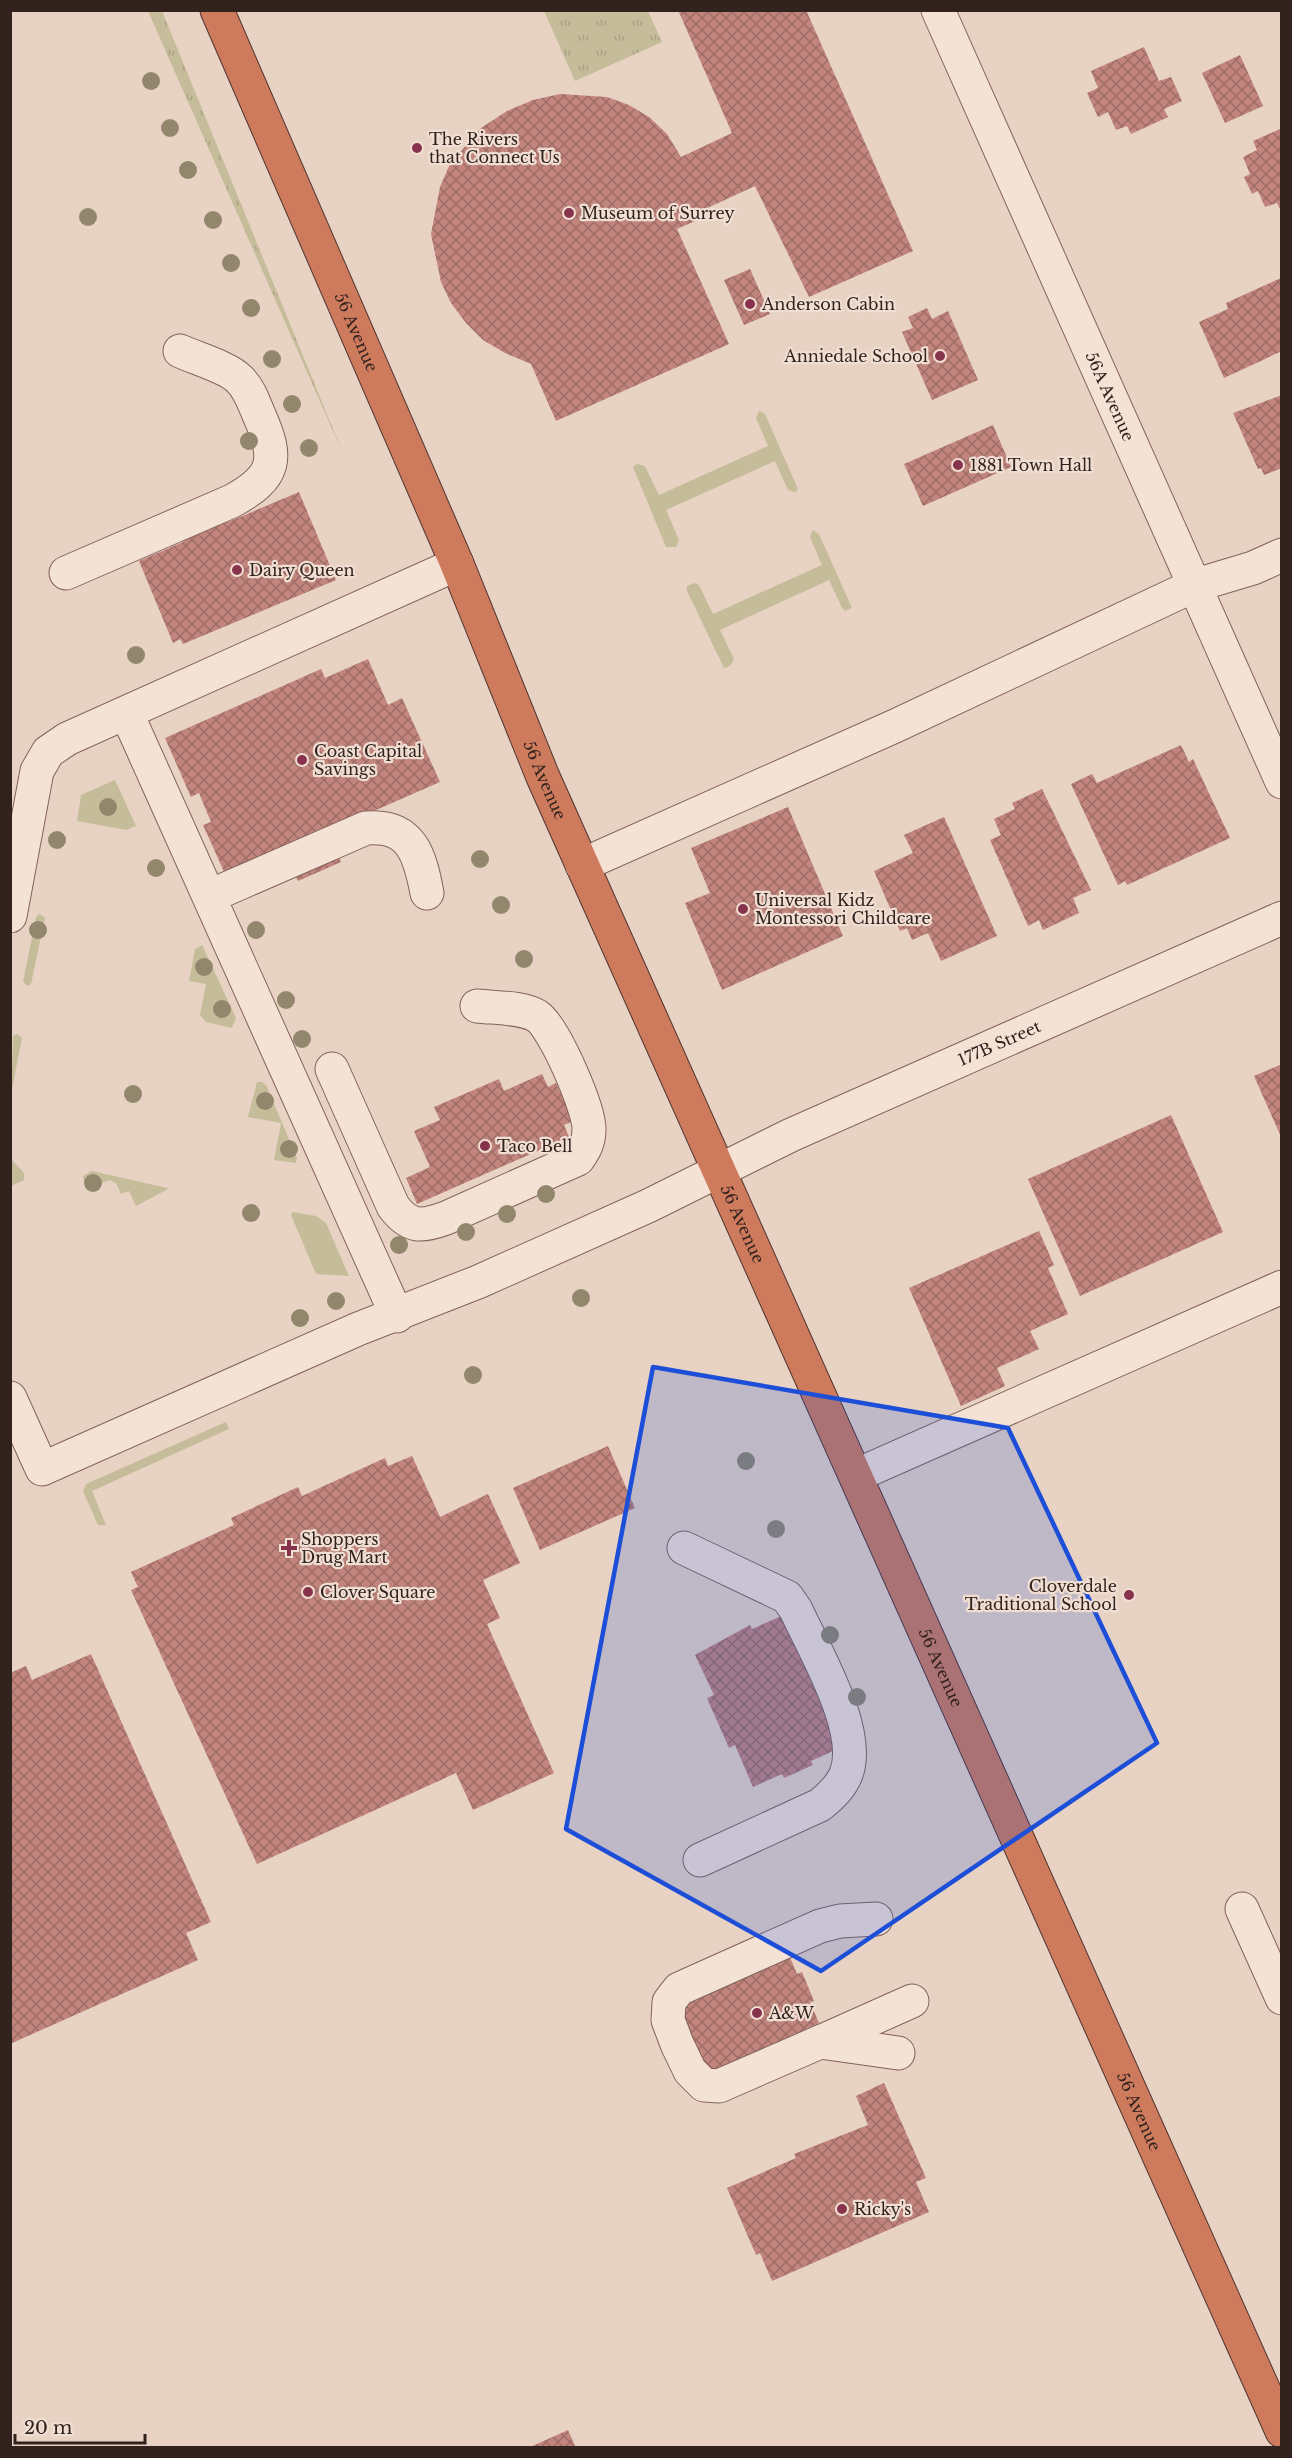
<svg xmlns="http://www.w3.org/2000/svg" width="1292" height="2458" font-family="'Libre Baskerville',serif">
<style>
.grass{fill:url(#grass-tufts)}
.green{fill:#c5bd99}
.building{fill:url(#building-cross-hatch)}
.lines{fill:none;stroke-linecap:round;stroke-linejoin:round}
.minor-casing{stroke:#80645c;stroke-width:35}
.highway-casing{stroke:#4e3530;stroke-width:35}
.minor{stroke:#f4e2d5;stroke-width:33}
.highway{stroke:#ce7b5d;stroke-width:33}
.tree{fill:#92876d}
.marked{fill:#1d4ed8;fill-opacity:0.2;stroke:#1d4ed8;stroke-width:4.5;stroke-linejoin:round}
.poi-dot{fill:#88334d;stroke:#f0ded2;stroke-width:2}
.labels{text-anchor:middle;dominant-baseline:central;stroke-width:4.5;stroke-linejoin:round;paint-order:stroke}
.poi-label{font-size:16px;fill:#32221e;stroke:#f0ded2;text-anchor:start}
.street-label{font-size:16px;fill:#32221e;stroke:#f0ded2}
</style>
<defs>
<pattern id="grass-tufts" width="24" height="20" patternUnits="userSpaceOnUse" patternTransform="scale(1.5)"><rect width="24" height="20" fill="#c5bd99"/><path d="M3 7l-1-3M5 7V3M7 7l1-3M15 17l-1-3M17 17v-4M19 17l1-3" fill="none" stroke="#aaa283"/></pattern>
<pattern id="building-cross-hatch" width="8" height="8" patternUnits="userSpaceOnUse" patternTransform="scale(1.5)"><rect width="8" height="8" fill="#c2857d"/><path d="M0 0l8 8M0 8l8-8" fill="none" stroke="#9e6c66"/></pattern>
</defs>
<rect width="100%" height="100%" fill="#e8d2c3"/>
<!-- grass -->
<path class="grass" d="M 148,11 L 162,11 L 344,456 Z
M 544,11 L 648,11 L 662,42 L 575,81 Z"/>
<!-- green -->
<path class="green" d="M 759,411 L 765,414 L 798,489 L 795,492 L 788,490 L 775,461 L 666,510 L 679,540 L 676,547 L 666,547 L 633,467 L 637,464 L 645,466 L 659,495 L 768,446 L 756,418 Z
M 813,530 L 819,534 L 852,608 L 845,611 L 842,608 L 829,580 L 720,630 L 734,659 L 730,666 L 724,668 L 687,591 L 687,586 L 695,583 L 699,585 L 713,614 L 822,565 L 810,537 Z
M 115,780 L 136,826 L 126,830 L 77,821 L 81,795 Z
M 40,914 L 45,918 L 31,984 L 28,986 L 23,982 L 36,917 Z
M 202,945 L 236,1018 L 232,1028 L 206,1022 L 200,1015 L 206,984 L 189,981 L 195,949 Z
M 17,1034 L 22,1038 L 11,1094 L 13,1036 Z
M 257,1082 L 262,1082 L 266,1085 L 297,1158 L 296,1163 L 274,1160 L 281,1123 L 248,1117 Z
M 11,1159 L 24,1173 L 24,1180 L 11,1186 Z
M 92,1171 L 167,1188 L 168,1189 L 136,1206 L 129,1191 L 121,1194 L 116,1183 L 110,1180 L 86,1189 L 83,1176 Z
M 293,1212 L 316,1216 L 326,1223 L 349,1276 L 316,1274 L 291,1215 Z
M 226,1422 L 229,1429 L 92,1491 L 106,1525 L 98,1525 L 83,1491 L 86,1484 Z"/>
<!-- building -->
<path class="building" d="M 678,10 L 806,10 L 913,251 L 809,297 L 755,186 L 703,210 L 706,216 L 677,229 L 729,344 L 556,421 L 531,364 L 505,353 L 483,340 L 466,323 L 451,303 L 441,282 L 431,234 L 440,187 L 450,164 L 481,128 L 507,111 L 533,100 L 560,94 L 607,97 L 629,105 L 649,117 L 667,134 L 681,157 L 732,133 Z
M 1144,47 L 1159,81 L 1171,77 L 1182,101 L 1164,109 L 1168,117 L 1131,134 L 1127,126 L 1116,130 L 1108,112 L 1098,117 L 1087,93 L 1098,88 L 1091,71 Z
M 1240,55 L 1263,106 L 1225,123 L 1202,73 Z
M 1282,128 L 1282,213 L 1277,203 L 1265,207 L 1258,191 L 1252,194 L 1244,177 L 1250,174 L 1243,157 L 1257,150 L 1253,141 Z
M 750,269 L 770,314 L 744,325 L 724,280 Z
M 1281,278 L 1282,351 L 1224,378 L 1199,322 L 1228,309 L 1226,303 Z
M 927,308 L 932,319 L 948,311 L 978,380 L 932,400 L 902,332 L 913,328 L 908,317 Z
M 1282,395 L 1282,468 L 1264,475 L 1261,468 L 1258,469 L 1233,413 Z
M 993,425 L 1011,467 L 923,506 L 904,464 Z
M 299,492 L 336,580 L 183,644 L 180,639 L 173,643 L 139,561 L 183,542 L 180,532 L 224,513 L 228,522 Z
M 368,659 L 388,705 L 402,698 L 440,782 L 328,831 L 341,862 L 298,881 L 284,851 L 226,876 L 203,825 L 211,822 L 199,793 L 191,797 L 165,738 L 321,669 L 325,678 Z
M 1181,745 L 1189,762 L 1193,759 L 1230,838 L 1127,885 L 1125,881 L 1118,885 L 1071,784 L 1092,774 L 1097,783 Z
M 1042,789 L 1091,890 L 1073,898 L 1079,913 L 1043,930 L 1039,920 L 1028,926 L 990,840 L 1001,835 L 994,819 L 1015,809 L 1012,803 Z
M 788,807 L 843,936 L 722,990 L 685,903 L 710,893 L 691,848 Z
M 944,817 L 997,936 L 941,961 L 928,933 L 912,940 L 907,928 L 900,931 L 874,871 L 913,853 L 904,835 Z
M 1282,1064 L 1282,1139 L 1254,1076 Z
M 542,1074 L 548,1087 L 556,1083 L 573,1121 L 564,1125 L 569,1137 L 417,1204 L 406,1178 L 430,1167 L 414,1131 L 440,1120 L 434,1107 L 499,1079 L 504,1091 Z
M 1171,1115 L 1223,1232 L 1080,1296 L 1028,1179 Z
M 1039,1231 L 1054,1265 L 1048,1268 L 1068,1314 L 1030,1331 L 1039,1349 L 997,1368 L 1005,1386 L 961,1406 L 909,1288 Z
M 608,1446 L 635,1508 L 540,1550 L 513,1488 Z
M 412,1456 L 440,1517 L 488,1494 L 520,1563 L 483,1580 L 500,1618 L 487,1624 L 554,1773 L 473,1810 L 456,1773 L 257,1864 L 131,1590 L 138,1587 L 131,1572 L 234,1525 L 231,1518 L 298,1487 L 302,1496 L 385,1458 L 388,1466 Z
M 786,1614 L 844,1746 L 811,1761 L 813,1765 L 784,1778 L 782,1774 L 753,1787 L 735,1745 L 729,1748 L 707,1698 L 714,1695 L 695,1655 L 750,1625 L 752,1629 Z
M 91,1654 L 211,1922 L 186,1933 L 198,1960 L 10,2044 L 10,1673 L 26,1666 L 32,1680 Z
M 789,1955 L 797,1974 L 802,1972 L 814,2001 L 810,2002 L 819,2023 L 790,2037 L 792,2042 L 764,2055 L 761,2049 L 707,2073 L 677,2006 Z
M 884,2083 L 926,2178 L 916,2182 L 929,2212 L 772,2281 L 760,2253 L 756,2255 L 727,2188 L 796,2158 L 794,2154 L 868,2125 L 856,2096 Z
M 568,2430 L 576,2448 L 528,2448 Z"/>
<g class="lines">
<defs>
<g id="minor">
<path id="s1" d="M 938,10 L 1282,782"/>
<path d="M 66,573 L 232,501 C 276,477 279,459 259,415 C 254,403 249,388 239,379 C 229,368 195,358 180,351"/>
<path d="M 127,714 L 397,1316"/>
<path d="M 582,865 L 895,726 L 1193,586 L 1253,568 L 1282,555"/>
<path d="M 210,896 L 366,828 C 412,824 420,856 427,893"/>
<path d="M 10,916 L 37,771 L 48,752 L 67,739 L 457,564"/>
<path d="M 332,1069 L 393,1206 C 409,1228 421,1227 446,1218 L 578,1159 C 585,1149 589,1142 589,1129 C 589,1108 554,1027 537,1016 C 522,1007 495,1008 477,1006"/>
<path id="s2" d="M 10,1398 L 42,1469 L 358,1329 L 478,1282 L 648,1206 L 791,1135 L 1282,918"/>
<path d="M 857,1475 L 1282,1287"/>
<path d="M 684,1548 L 787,1597 L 796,1610 C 814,1650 863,1731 846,1774 C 841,1787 831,1796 820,1805 L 700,1860"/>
<path d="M 1242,1909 L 1282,1998"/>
<path d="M 876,1919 L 840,1921 L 820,1926 L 679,1989 L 669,2002 L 668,2020 L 677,2044 L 690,2071 L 704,2085 L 719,2086 L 820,2042 L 898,2053"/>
<path d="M 820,2042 L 912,2001"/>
</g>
<g id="highway">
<path id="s3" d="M 217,10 L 457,564 L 543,777 L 1282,2431"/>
</g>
</defs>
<!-- minor casing -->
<use href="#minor" class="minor-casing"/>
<!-- highway casing -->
<use href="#highway" class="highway-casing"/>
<!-- minor -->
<use href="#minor" class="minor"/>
<!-- highway -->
<use href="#highway" class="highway"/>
</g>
<!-- trees -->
<g class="tree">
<circle cx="151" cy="81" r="9"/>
<circle cx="170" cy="128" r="9"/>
<circle cx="188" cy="170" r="9"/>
<circle cx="88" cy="217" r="9"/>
<circle cx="213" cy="220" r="9"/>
<circle cx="231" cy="263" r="9"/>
<circle cx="251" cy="308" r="9"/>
<circle cx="272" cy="359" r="9"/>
<circle cx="292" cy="404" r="9"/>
<circle cx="249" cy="441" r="9"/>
<circle cx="309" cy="448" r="9"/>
<circle cx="136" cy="655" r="9"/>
<circle cx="108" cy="807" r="9"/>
<circle cx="57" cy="840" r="9"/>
<circle cx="480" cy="859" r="9"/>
<circle cx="156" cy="868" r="9"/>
<circle cx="501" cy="905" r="9"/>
<circle cx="38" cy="930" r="9"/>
<circle cx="256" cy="930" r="9"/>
<circle cx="524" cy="959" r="9"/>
<circle cx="204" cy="967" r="9"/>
<circle cx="286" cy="1000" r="9"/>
<circle cx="222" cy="1009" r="9"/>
<circle cx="302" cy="1039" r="9"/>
<circle cx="133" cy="1094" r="9"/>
<circle cx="265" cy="1101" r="9"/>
<circle cx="289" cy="1149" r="9"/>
<circle cx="93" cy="1183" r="9"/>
<circle cx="546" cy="1194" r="9"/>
<circle cx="251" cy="1213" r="9"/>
<circle cx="507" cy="1214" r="9"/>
<circle cx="466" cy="1232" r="9"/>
<circle cx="399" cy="1245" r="9"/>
<circle cx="581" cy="1298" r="9"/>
<circle cx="336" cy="1301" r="9"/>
<circle cx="300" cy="1318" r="9"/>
<circle cx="473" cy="1375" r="9"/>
<circle cx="746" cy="1461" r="9"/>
<circle cx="776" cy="1529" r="9"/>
<circle cx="830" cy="1635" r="9"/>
<circle cx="857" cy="1697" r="9"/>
</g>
<!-- marked area -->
<path class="marked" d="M 653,1367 L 1008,1428 L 1157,1743 L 821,1971 L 566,1829 Z"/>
<!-- markers -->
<g class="poi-dot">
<circle cx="417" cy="148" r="6"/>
<circle cx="569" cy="213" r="6"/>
<circle cx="750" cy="304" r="6"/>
<circle cx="940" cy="356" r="6"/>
<circle cx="958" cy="465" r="6"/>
<circle cx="237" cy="570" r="6"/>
<circle cx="302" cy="760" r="6"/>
<circle cx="743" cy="909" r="6"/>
<circle cx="485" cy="1146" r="6"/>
<path d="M286 1539h6v6h6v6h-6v6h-6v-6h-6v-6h6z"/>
<circle cx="308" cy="1592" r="6"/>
<circle cx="1129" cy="1595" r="6"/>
<circle cx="757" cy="2013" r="6"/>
<circle cx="842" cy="2209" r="6"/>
</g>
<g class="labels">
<!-- poi labels -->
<g class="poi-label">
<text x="429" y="139">The Rivers<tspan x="429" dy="18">that Connect Us</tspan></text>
<text x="581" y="213">Museum of Surrey</text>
<text x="762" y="304">Anderson Cabin</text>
<text x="928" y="356" text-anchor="end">Anniedale School</text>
<text x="970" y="465">1881 Town Hall</text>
<text x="249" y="570">Dairy Queen</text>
<text x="314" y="751">Coast Capital<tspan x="314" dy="18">Savings</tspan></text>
<text x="755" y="900">Universal Kidz<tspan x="755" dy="18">Montessori Childcare</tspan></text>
<text x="497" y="1146">Taco Bell</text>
<text x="301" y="1539">Shoppers<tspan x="301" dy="18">Drug Mart</tspan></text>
<text x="1117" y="1586" text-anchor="end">Cloverdale<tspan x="1117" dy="18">Traditional School</tspan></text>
<text x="320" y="1592">Clover Square</text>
<text x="769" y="2013">A&amp;W</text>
<text x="854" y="2209">Ricky's</text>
</g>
<!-- street labels -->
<g class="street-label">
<text stroke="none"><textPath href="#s3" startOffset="351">56 Avenue</textPath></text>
<text stroke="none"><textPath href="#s1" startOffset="423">56A Avenue</textPath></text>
<text stroke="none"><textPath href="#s3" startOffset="837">56 Avenue</textPath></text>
<text stroke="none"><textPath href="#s2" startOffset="1126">177B Street</textPath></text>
<text stroke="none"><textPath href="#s3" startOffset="1323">56 Avenue</textPath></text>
<text stroke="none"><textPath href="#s3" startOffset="1809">56 Avenue</textPath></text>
<text stroke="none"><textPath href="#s3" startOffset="2295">56 Avenue</textPath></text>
</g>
</g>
<!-- border -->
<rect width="1292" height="2458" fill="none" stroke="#32221e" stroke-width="24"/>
<!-- scale -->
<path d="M15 2434v9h130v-9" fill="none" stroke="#32221e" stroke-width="3"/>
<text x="24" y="2434" font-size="18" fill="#32221e" stroke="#f0ded2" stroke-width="4.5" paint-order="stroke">20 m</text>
</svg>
